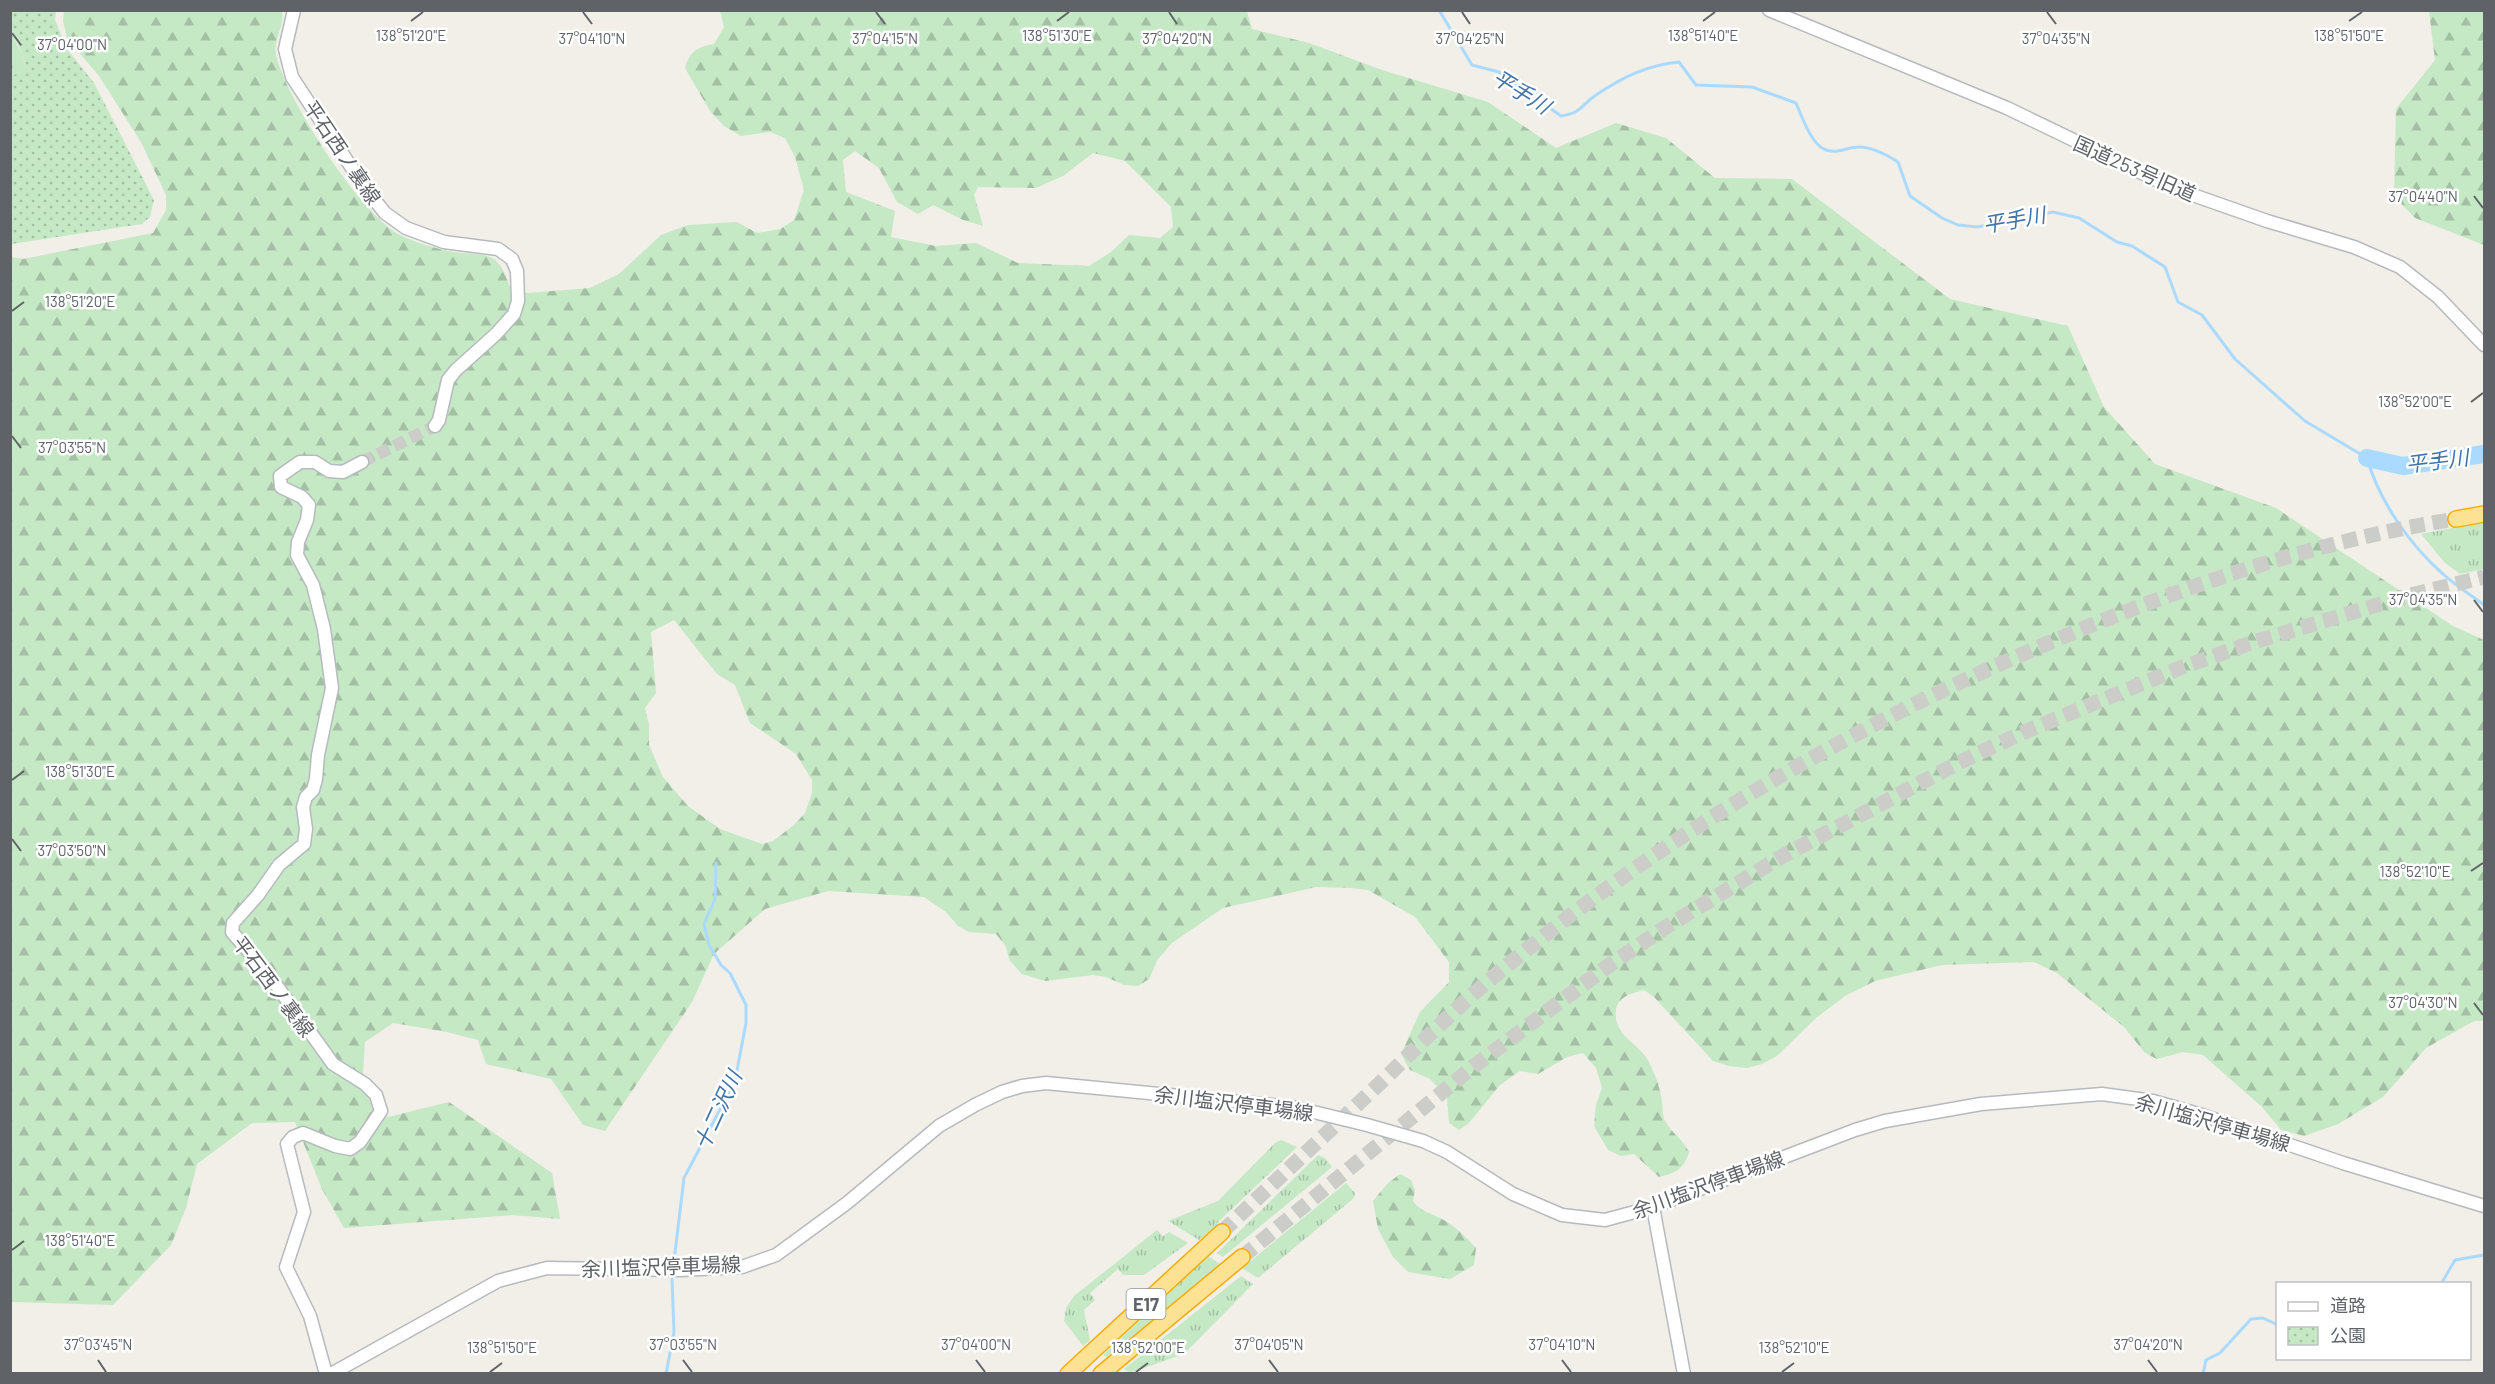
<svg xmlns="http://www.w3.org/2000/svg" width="2495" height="1384" font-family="Barlow,'Noto Sans JP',sans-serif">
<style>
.grass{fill:url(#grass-tufts)}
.forest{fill:url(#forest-firs);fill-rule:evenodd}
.park{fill:url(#park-dots)}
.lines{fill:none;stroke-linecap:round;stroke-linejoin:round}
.stream{stroke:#aadaff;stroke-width:3}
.river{stroke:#aadaff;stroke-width:18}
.secondary-tunnel{stroke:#ccccc8;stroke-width:12;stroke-dasharray:12 6;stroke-linecap:butt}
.highway-tunnel{stroke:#ccccc8;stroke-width:15;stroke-dasharray:15 8;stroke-linecap:butt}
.secondary-casing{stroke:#b6babf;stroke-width:15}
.highway-casing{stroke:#f9ab00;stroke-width:18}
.secondary{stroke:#fff;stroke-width:12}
.highway{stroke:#fde293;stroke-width:15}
.ticks{fill:none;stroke:#5f6368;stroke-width:2}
.labels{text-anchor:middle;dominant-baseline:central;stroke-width:5;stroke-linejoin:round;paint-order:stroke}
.shield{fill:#fff;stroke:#8f9295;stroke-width:1.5}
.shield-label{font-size:18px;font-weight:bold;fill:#5f6368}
.street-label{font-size:20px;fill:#5f6368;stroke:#fff}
.water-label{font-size:21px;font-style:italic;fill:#4174aa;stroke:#fff}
.ticks-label{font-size:15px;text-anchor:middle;fill:#5f6368;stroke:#fff;stroke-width:5;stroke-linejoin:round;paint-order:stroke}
</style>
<defs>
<pattern id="grass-tufts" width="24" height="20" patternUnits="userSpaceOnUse" patternTransform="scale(1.5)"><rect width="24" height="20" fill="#c5e8c5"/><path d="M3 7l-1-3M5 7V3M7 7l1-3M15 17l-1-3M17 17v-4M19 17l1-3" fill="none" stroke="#a3c0a4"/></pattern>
<pattern id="forest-firs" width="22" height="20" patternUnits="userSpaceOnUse" patternTransform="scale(1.5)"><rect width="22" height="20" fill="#c5e8c5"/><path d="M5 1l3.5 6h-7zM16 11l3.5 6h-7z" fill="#a3c0a4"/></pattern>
<pattern id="park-dots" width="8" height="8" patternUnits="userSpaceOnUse" patternTransform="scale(1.5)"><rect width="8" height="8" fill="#c5e8c5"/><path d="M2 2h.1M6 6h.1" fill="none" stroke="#a3c0a4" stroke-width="1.8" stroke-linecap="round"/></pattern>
</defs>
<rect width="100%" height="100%" fill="#f1efe8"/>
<!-- grass -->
<path class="grass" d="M 10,28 L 27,67 L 11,77 L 10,77 Z
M 2484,522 L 2484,569 L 2460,574 L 2444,562 L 2421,534 Z
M 1281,1140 L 1297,1147 L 1216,1224 L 1218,1226 L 1199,1240 L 1168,1221 L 1218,1201 L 1275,1143 Z
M 1318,1155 L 1325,1158 L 1332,1167 L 1223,1257 L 1217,1253 Z
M 1346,1183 L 1355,1193 L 1354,1198 L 1258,1278 L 1242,1268 Z
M 1157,1230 L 1163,1236 L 1169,1232 L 1188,1243 L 1144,1275 L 1123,1275 L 1118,1269 L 1090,1293 L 1095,1300 L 1084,1310 L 1090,1340 L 1083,1346 L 1064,1321 L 1066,1308 L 1074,1296 Z
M 1208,1256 L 1220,1264 L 1107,1357 L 1103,1355 Z
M 1241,1276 L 1253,1284 L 1184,1354 L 1130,1373 L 1124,1369 Z"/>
<!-- forest -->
<path class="forest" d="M 64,11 L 282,11 C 285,28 271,41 277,59 C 290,104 358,210 398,234 C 410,241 440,250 454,252 C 465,254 481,253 490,257 C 502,262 506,277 510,287 L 527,293 L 590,288 L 619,274 L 661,235 L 688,225 L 737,222 L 757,233 L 780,229 L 794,220 L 804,190 L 795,157 L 785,138 L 770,132 L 741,136 L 724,126 L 710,111 L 685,68 C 690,51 697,47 714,44 L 724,27 L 720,11 L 1247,11 L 1252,29 L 1309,43 L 1382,70 L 1488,102 L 1556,148 L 1616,123 L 1666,138 L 1715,178 L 1792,179 L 1950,299 L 2068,326 L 2104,407 L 2155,464 L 2276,508 L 2453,626 L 2484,640 L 2484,1021 L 2474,1021 L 2426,1048 L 2383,1097 L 2338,1124 L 2304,1136 L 2281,1130 L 2262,1107 L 2203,1055 L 2183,1052 L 2157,1059 L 2145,1053 L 2124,1027 L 2057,973 L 2034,962 L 1942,965 L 1875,981 L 1845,996 L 1816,1018 L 1777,1056 L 1762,1064 L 1747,1068 L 1729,1066 L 1713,1061 L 1654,997 L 1644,990 C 1633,993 1618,996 1616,1010 C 1613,1037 1638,1041 1649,1062 C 1655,1074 1660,1087 1662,1101 C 1663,1107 1662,1113 1664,1119 C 1670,1132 1683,1139 1689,1152 C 1684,1169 1676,1173 1659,1177 L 1634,1154 L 1621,1156 L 1608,1150 L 1594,1126 L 1596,1105 L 1602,1088 L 1596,1068 L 1583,1053 L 1567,1057 L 1538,1074 L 1520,1071 L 1500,1085 L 1469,1123 L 1459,1130 L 1449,1123 L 1447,1097 L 1430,1079 L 1410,1070 L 1401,1054 L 1420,1012 L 1449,982 L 1449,962 L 1415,917 L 1368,890 L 1351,888 L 1316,887 L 1223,908 L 1172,943 L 1158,959 L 1149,979 L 1138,986 L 1124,985 L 1106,977 L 1093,975 L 1045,981 L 1022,974 L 1010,961 L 1005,945 L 996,934 L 969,932 L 958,926 L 946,912 L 924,897 L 828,891 L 765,909 L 714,954 L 692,1002 L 605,1131 L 583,1125 L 551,1079 L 486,1064 L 478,1040 L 447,1032 L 393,1023 L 365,1042 L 363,1073 L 384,1118 L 449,1102 L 552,1173 L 560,1219 L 512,1215 L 344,1228 L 322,1189 L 295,1122 L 252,1123 L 197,1164 L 186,1208 L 171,1245 L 113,1305 L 11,1302 L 11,257 L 23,259 L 153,233 L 166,210 L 166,195 L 141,142 L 99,76 L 67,38 L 63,21 ZM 855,151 L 879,168 L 897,202 L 918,214 L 933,205 L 963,220 L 983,226 L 974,195 L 978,187 L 1036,188 L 1063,176 L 1093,153 L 1125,161 L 1171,207 L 1173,227 L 1160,238 L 1129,235 L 1111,252 L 1089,266 L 1018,263 L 976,243 L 936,246 L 891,237 L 895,211 L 846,192 L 843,160 ZM 674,620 L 717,674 L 735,685 L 750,723 L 796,754 L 812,780 L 812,793 L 805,813 L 794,825 L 773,841 L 762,844 L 720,829 L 688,806 L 663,777 L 649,745 L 649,725 L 645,708 L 656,693 L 651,632 Z
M 2429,11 L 2484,11 L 2484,245 L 2415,218 L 2394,196 L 2396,109 L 2435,60 Z
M 1400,1174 L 1411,1180 L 1415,1190 L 1413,1201 C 1421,1212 1431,1213 1442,1219 C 1456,1227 1465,1236 1476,1248 L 1474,1265 L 1450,1279 L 1408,1272 L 1393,1257 L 1378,1229 L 1373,1201 L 1388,1183 Z"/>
<!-- park -->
<path class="park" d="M 11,10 L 56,11 L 55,20 L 67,49 L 94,83 L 154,200 L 150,217 L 142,224 L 11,244 L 11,77 L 27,67 L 11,28 Z"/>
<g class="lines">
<!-- stream -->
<path class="stream" d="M 1439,10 L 1472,65 L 1499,72 L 1561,116 C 1582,113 1581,105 1596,95 C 1623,77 1647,65 1679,62 L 1696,85 L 1752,87 L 1796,103 C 1802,117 1810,140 1822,148 C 1835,156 1846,147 1859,147 C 1873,147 1887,155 1898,162 L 1910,196 L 1942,218 L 1958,225 L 1977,227 L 2053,212 L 2079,218 L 2117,242 L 2132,246 L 2165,267 L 2178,302 L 2202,315 L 2235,359 L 2305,421 L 2367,458 C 2379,501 2410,545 2443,574 C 2456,586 2471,595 2484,605
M 674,1261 L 684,1178 L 735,1081 L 746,1023 L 746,1005 L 730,973 L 721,965 L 709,945 L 704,924 L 715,899 L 716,863
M 2441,1284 L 2455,1260 L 2484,1255
M 666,1374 L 674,1332 L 672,1279
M 2203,1374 L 2206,1360 L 2220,1353 L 2251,1319 L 2263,1318 L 2278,1325"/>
<!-- river -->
<path class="river" d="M 2367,458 L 2403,466 L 2484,454"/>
<!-- secondary-tunnel -->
<path class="secondary-tunnel" d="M 362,462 L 435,426"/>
<!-- highway-tunnel -->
<path class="highway-tunnel" d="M 1222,1232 C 1273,1183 1325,1135 1376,1087 C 1399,1065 1421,1042 1444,1021 C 1482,984 1525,951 1567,918 C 1714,806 1876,716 2046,644 C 2178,588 2315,541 2456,519
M 1242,1257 L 1474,1066 L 1608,966 L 1666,927 L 1781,857 L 1958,763 L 2022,733 L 2180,668 L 2254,642 L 2407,596 L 2484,577"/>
<defs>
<path id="secondary" d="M 294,10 L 285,49 L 292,77 L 365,188 L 385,213 L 406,228 L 444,242 L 498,249 L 512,259 L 517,271 L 518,301 L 514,314 L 496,334 L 456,370 L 448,380 L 439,420 L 435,426
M 1769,10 L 2007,108 L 2173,188 L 2267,221 L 2354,247 L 2400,267 L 2438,297 L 2484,345
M 1653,1207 L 1684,1374
M 326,1374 L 310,1316 L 286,1267 L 304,1212 L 287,1144 L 293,1137 L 303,1133 L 335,1146 L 350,1149 L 360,1142 L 381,1111 L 376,1095 L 365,1084 L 333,1064 L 269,975 L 232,932 L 233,923 L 258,895 L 279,865 L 304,844 L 306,829 L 303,807 L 306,797 L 313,790 L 316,779 L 318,755 L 332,688 L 324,629 L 313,585 L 297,555 L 298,542 L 307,520 L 309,505 L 302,497 L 281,487 L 280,476 L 300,462 L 315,462 L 329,471 L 343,472 L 362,462
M 331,1374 L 498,1281 L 547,1268 L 680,1270 L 742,1267 L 776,1255 L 847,1203 L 939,1126 L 975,1105 L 1002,1092 L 1022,1086 L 1046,1083 L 1293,1107 L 1367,1125 L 1423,1141 L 1447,1152 L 1513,1194 L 1562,1215 L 1605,1220 L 1653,1207 L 1855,1130 L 1885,1121 L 1981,1104 L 2102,1094 L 2153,1101 L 2202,1115 L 2343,1163 L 2484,1206"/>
<path id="highway" d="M 2456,519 L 2484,514
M 1068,1374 L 1222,1232
M 1101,1374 L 1242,1257"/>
</defs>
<!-- secondary casing -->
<use href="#secondary" class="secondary-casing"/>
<!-- highway casing -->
<use href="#highway" class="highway-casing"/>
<!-- secondary -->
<use href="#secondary" class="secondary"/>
<!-- highway -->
<use href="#highway" class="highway"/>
</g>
<!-- ticks -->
<path class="ticks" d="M 583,12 L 592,24M 876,12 L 885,24M 1169,12 L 1177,24M 1462,12 L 1470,24M 2047,12 L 2056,24M 411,21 L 423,12M 1057,21 L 1069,12M 1703,21 L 1715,12M 2349,21 L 2362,12M 12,33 L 21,45M 2474,196 L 2483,208M 12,311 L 24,302M 2471,402 L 2483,393M 12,436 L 21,448M 2474,600 L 2483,612M 12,780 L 24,771M 12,839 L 21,851M 2471,871 L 2483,863M 2474,1003 L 2483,1015M 12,1250 L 24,1241M 98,1360 L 106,1372M 683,1360 L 692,1372M 976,1360 L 985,1372M 1269,1360 L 1278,1372M 1562,1360 L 1571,1372M 2148,1360 L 2157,1372M 490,1372 L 502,1363M 1136,1372 L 1148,1363M 1782,1372 L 1794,1363"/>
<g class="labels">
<!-- shield labels -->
<rect class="shield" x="1126.5" y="1289" width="39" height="30" rx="4.5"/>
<g class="shield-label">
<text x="1146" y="1304">E17</text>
</g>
<!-- street labels -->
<g class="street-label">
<text transform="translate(343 152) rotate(56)">平石西ノ裏線</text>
<text transform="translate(2135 168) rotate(24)">国道253号旧道</text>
<text transform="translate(274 986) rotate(53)">平石西ノ裏線</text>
<text transform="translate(1234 1103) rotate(7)">余川塩沢停車場線</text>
<text transform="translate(2213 1122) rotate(16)">余川塩沢停車場線</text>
<text transform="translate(1708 1184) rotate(-20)">余川塩沢停車場線</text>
<text transform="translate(661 1266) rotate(-2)">余川塩沢停車場線</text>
</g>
<!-- water labels -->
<g class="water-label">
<text transform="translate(1522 91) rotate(32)">平手川</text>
<text transform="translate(2014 219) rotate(-10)">平手川</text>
<text transform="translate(2437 460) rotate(-7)">平手川</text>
<text transform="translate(717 1110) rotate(-65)">十二沢川</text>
</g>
</g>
<g class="ticks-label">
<text x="1703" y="41">138°51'40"E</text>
<text x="2349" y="41">138°51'50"E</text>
<text x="411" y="41">138°51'20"E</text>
<text x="1057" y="41">138°51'30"E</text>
<text x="885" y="44">37°04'15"N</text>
<text x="1470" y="44">37°04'25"N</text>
<text x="2056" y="44">37°04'35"N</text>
<text x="592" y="44">37°04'10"N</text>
<text x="1177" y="44">37°04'20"N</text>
<text x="72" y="50">37°04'00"N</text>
<text x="2423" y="202">37°04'40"N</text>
<text x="80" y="307">138°51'20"E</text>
<text x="2415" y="407">138°52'00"E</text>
<text x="72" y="453">37°03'55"N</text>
<text x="2423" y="605">37°04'35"N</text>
<text x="80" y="777">138°51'30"E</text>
<text x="72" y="856">37°03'50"N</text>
<text x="2415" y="877">138°52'10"E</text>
<text x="2423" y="1008">37°04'30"N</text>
<text x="80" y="1246">138°51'40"E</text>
<text x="98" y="1350">37°03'45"N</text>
<text x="683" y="1350">37°03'55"N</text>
<text x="976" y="1350">37°04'00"N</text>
<text x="1269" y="1350">37°04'05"N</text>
<text x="1562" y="1350">37°04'10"N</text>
<text x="2148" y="1350">37°04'20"N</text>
<text x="502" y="1353">138°51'50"E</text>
<text x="1148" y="1353">138°52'00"E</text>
<text x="1794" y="1353">138°52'10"E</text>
</g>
<!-- border -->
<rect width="2495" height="1384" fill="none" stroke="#5f6368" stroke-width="24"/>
<!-- legend -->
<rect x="2276" y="1282" width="195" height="78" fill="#ffffff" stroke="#bfc1c3" stroke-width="1.5"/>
<rect x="2288" y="1302" width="30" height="9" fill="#ffffff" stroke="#bfc1c3" stroke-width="1.5"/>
<text x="2330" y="1312" font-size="18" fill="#5f6368">道路</text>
<rect x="2288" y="1327" width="30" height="18" fill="url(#park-dots)" stroke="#bfc1c3" stroke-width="1.5"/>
<text x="2330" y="1342" font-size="18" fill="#5f6368">公園</text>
</svg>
